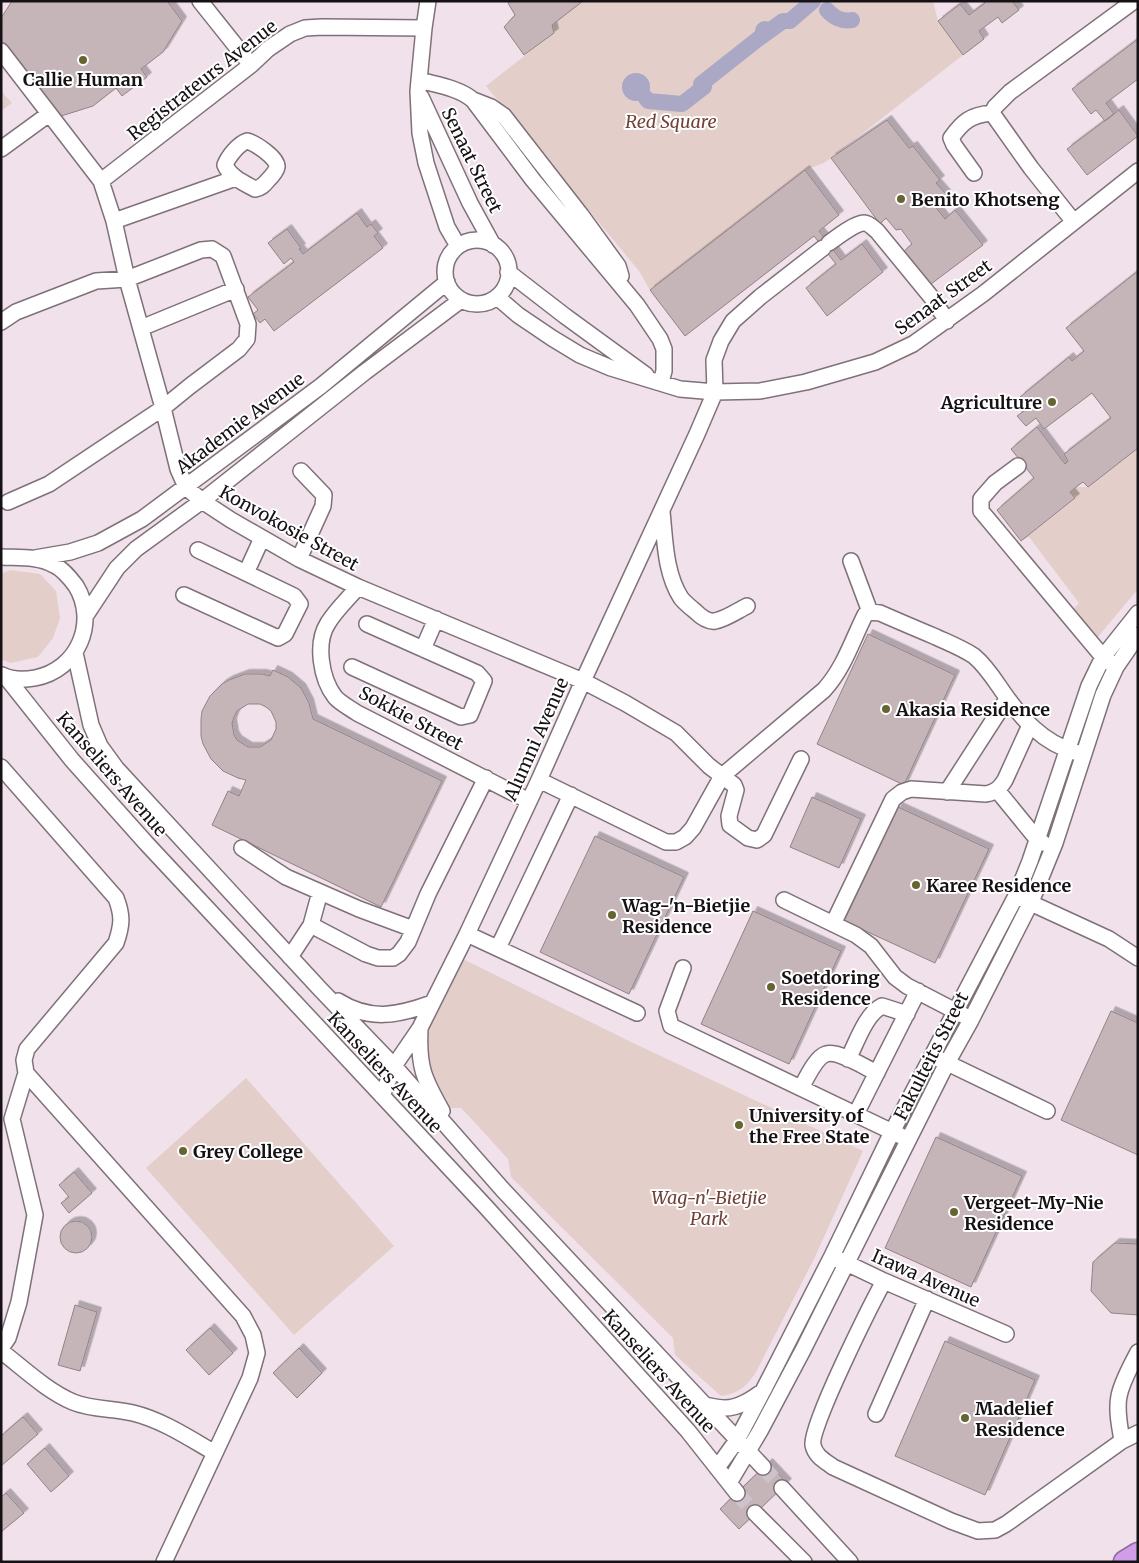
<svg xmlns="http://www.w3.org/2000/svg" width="1139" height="1563" font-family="Merriweather,serif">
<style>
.green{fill:#e4ceca}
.water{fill:#aaa8c5}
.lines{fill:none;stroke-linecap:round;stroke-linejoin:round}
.canal{stroke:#aaa8c5;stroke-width:16}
.building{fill:#c6b5b8;stroke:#938285;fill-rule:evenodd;filter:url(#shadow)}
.minor-tunnel{stroke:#cfc2cb;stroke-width:15;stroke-dasharray:15 8;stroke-linecap:butt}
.minor-casing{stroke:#7e7179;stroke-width:18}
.highway-casing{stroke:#8f6c9e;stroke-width:25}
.minor{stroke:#fff;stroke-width:15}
.highway{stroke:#d09de8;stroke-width:22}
.poi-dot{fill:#666431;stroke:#fff;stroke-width:2}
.labels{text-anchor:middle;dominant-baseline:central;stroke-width:4;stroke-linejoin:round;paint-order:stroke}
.poi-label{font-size:18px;font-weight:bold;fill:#161114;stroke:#fff;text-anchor:start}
.street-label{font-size:18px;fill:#161114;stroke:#fff}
.park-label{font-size:18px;font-style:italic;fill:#724138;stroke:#fff}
</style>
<defs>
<filter id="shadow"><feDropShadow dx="4.5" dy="-4.5" stdDeviation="0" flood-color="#0004"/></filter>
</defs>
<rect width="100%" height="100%" fill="#f0e1eb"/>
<!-- green -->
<path class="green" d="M 583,1 L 933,1 L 938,21 L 963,55 L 831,158 L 824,163 L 805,170 L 650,290 L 639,271 L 486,86 L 554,33 L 552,25 Z
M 1,91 L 12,103 L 1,111 Z
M 1138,448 L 1138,589 L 1092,644 L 1069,613 L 1079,603 L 1029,537 L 1021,541 L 1075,499 L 1070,492 L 1076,487 L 1088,487 Z
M 10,570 L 40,574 L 56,591 L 60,618 L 53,638 L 38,657 L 10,663 L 1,659 L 1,574 Z
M 463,959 L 631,1042 L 863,1151 L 814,1259 L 756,1372 C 746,1387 739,1393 721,1396 L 675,1355 L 673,1338 L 511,1177 L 508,1159 L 468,1115 L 461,1108 L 452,1108 L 444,1103 L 424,1057 L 426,1035 L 430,1023 L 458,961 Z
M 246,1078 L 394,1246 L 294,1335 L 146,1168 Z"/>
<!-- water -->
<path class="water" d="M755 31a10 10 0 1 1 20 0a10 10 0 1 1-20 0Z
M622 87a14 14 0 1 1 28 0a14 14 0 1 1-28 0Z"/>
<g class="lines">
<!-- canal -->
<path class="canal" d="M 827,10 C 833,17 842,22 852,20
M 645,97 L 648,101 L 682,104 L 704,87 L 701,84 L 758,39 L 783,21 L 790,21 L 813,1"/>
</g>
<!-- building -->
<path class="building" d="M 12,1 L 167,1 L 182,21 L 163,52 L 141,69 L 147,77 L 122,96 L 116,88 L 93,106 L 58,117 L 1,43 L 1,18 Z
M 510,1 L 583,1 L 552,25 L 554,33 L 524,55 L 504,27 L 515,15 L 508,3 Z
M 984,1 L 1012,1 L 1019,10 L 1002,23 L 998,17 L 979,31 L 984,39 L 963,55 L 938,21 L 960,4 L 969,15 L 985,3 Z
M 1138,39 L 1138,79 L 1106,103 L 1114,114 L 1105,121 L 1096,110 L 1091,114 L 1072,89 Z
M 1119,110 L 1138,136 L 1087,175 L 1067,149 Z
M 887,120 L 909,148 L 913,146 L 940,180 L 936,183 L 946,194 L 934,205 L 945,219 L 955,210 L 983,245 L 927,287 L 902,253 L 912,244 L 901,229 L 896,230 L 886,218 L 880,224 L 831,158 Z
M 805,170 L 839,215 L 819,231 L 841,260 L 862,244 L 883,272 L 827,316 L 806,288 L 836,264 L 814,236 L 685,336 L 650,290 Z
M 357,213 L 367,227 L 371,224 L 378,233 L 374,236 L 383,248 L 274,331 L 265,319 L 260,323 L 253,314 L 258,310 L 248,297 L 294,262 L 291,258 L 284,264 L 268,243 L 287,229 L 301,248 L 299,249 L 303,254 Z
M 1138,271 L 1138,448 L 1088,487 L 1083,482 L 1076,487 L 1070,492 L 1075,498 L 1021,541 L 997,510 L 1034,478 L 1011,449 L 1037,427 L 1065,464 L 1068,461 L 1064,454 L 1111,418 L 1092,393 L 1044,429 L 1036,418 L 1026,426 L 1017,416 L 1028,408 L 1020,397 L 1069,357 L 1072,361 L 1084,351 L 1066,328 Z
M 868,634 L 955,675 L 904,785 L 817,744 Z
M 273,670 L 288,677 L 301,688 L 309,703 L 313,719 L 442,781 L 381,907 L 212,825 L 228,791 L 239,796 L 246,780 L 238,778 L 223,771 L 211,759 L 203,744 L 201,736 L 201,719 L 202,711 L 210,696 L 222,684 L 229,680 L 245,674 L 262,674 L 270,676 ZM 248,704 L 260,704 L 266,707 L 271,711 L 276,722 L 276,729 L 271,740 L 260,747 L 248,747 L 237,740 L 234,735 L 232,723 L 234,717 L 237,711 Z
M 812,797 L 861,819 L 839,868 L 790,847 Z
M 898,807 L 989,849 L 935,963 L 844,921 Z
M 595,836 L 684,877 L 629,994 L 540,952 Z
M 753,911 L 841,951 L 789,1064 L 701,1024 Z
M 1111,1011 L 1138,1023 L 1138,1155 L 1061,1120 Z
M 936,1137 L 1022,1176 L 971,1287 L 885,1248 Z
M 74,1172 L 92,1193 L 69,1213 L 61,1203 L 69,1197 L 59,1185 Z
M60 1237a16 16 0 1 1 32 0a16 16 0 1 1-32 0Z
M 1115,1243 L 1138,1244 L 1138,1315 L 1111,1313 L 1091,1291 L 1093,1262 Z
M 75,1305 L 97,1312 L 80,1371 L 58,1365 Z
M 210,1328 L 233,1353 L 209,1375 L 186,1350 Z
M 945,1341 L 1035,1380 L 985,1495 L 895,1456 Z
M 299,1348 L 322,1373 L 297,1398 L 273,1373 Z
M 23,1417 L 38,1434 L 1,1466 L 1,1436 Z
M 45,1448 L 69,1476 L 51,1492 L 27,1464 Z
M 768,1463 L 787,1483 L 739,1529 L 720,1509 Z
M 6,1493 L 24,1513 L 1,1532 L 1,1497 Z"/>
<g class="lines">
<!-- minor-tunnel -->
<path class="minor-tunnel" d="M 763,1467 L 782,1488
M 737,1493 L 755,1513"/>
<defs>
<path id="minor" d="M 200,1 L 251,65
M 428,1 L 424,28 L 418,91 L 420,133 L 426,163 L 447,227 L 458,246
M 1,51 L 101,181 L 114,221 L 127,279 L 163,408 L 178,469 L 186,487 L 202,501 L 231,520 L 299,559 L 358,587 L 583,681 L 625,703 L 676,733 L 709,766 L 734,785 L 736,790 L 729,816 L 730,825 L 748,838 L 757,840 L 764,835 L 801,759
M 419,80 C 437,85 459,88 473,100 L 533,180 L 637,305 L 660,339 L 664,349 L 664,371 L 661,382
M 421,97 L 470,203 L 493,245
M 473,100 L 491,107 L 504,116 L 581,215 L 618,266 L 621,276
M 247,141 C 255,143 278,158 277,167 C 276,172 271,177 268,180 C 264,185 261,188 255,189 C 244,183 230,177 225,165 C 228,157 238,144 247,141 Z
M 1,149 L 49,114
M 974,173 L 954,145 L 951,138 C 963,121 971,115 992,113
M 101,181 L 251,65 L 268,49 L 290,34 L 305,28 L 322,27 L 424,28
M 114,221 L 236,178
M 1074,222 L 1031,168 L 992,113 L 995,107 L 1010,92 L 1134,1
M445 272a32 32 0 1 1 64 0a32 32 0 1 1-64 0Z
M 829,243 C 836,238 855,223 864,223 C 869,223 873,228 877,231 L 932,298 L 947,321
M 508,272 L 565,316 L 646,375
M 497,297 L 518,315 L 552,338 L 580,355 L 611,368 L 680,389 L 715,392 L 760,391 L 806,382 L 875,362 L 913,344 L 983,294 L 1138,171
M 1,322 L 16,312 L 96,281 L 127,279 L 201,250 L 212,249 L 223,256 L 248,324 L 247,339 L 239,349 L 190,386 L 163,408 L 49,484 L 8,502
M 141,328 L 236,289
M 1018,466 L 995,483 L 981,499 L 981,511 L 1103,657 L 1111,663
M 662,512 C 665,540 665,573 681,598 C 685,603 690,607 695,611 C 700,616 708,622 715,621 C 726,619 737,611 747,606
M 1,557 C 19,558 37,556 54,565 C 63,569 70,578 76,586 C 98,622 78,670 35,678 C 24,680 12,680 2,675
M 35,558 L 70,552 L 98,543 L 142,519 L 321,386 L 447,282
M 299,559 L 323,506 L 324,495 L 301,471
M 851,561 L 870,612
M 246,573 L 262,538
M 358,587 C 348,599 336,610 328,623 C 315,643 321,679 335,697 C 340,703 350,708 357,713 L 529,801
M 184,595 L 278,638 L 285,634 L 300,604 L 294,596 L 198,550
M 86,615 L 117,568 L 136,549 L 202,501 L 365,372 L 461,300
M 423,649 L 436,619
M 75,653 L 91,725 L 100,746 L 116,768 L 320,989 L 394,1066 L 503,1190 L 763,1467
M 352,667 L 461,717 L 470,715 L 484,681 L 477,673 L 367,624
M 6,677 L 72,760 L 146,843 L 486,1207 L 688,1431 L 737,1493
M 1,767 L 116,898 C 123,916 122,925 116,943 L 27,1049 L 24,1060 L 26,1073 L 243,1316 L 253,1335 L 257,1353 L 250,1378 L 164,1562
M 539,780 L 666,842 L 676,842 L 685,837 L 693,828 L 722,776 L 824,690 C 844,668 852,641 865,615 L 870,612 L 880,613 C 898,621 917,629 936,637 C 949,643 962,648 974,656 C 986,666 994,679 1003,692 C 1021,718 1043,743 1075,752
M 997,790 L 1037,839 L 1043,843
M 947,792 L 1007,699
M 242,848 L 286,877 L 359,909 L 413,929
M 1022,899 L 1109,939 L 1138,958
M 784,900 L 856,935 L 871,946 L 895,977 L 907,986 L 963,1015
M 833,924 L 893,799 L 902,792 L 911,789 L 986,794 C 996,792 1000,788 1005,780 L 1030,725
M 311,925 L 366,954 L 378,958 L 393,958 L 399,954 L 408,942 L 428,894 L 486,778
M 467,934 L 637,1013
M 498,948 L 571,795
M 290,957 L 311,925 L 320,892
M 683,968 L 667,1011 L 671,1026 L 901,1136
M 338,1001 C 370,1021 397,1016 432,1003
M 420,1029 C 418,1067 424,1079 442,1111
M 848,1059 C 857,1042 865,1015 882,1006 L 907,1014
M 939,1059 L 1047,1111
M 801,1088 C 806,1079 816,1057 826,1054 C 838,1050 866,1068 877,1073
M 382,1096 L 394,1066 L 420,1028 L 467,934 L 539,780 L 583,681 L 697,434 L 715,392 L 714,360 L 721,341 L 733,321 L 760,297 L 823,248
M 856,1114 L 918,991
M 838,1259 L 884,1281 L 1006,1334
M 884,1281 C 872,1303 809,1428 813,1445 C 815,1456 825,1461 833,1467 L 951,1521 L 978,1531 L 995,1530 L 1006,1524 L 1122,1441 L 1138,1433
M 1,1348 L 8,1338 L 19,1302 L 35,1215 L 12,1119 L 26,1073
M 1,1351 C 23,1368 47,1391 73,1402 C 92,1410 113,1408 133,1413 C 162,1420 189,1438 215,1453
M 704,1405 C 711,1406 718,1408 725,1408 C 739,1408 752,1399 763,1391
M 876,1414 L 927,1299
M 1122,1441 C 1120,1427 1116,1411 1119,1396 C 1122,1381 1131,1366 1138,1352
M 717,1468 L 737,1440 L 764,1389 L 832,1256 L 892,1132 L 1016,896 L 1030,861 L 1089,686 L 1103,657 L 1138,613
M 729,1483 L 760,1431 L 803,1350 L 947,1063 L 971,1020 L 1031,902 L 1055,843 L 1103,695 L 1116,667 L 1138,635
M 782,1488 L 850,1562
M 755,1513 L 804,1562"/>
<path id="highway" d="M 1125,1562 L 1138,1554"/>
</defs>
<!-- minor casing -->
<use href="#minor" class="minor-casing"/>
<!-- highway casing -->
<use href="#highway" class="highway-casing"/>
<!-- minor -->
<use href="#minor" class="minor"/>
<!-- highway -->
<use href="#highway" class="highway"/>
</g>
<!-- markers -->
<g class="poi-dot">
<circle cx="83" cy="60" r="5"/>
<circle cx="901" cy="199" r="5"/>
<circle cx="1052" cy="402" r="5"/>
<circle cx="886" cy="709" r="5"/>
<circle cx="916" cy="885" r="5"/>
<circle cx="612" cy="915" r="5"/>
<circle cx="771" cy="987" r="5"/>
<circle cx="739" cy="1125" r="5"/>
<circle cx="183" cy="1151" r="5"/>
<circle cx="954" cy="1212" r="5"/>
<circle cx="965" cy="1418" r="5"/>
</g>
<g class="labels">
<!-- poi labels -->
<g class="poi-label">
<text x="83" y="79" text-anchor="middle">Callie Human</text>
<text x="911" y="199">Benito Khotseng</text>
<text x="1042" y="402" text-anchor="end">Agriculture</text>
<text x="896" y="709">Akasia Residence</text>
<text x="926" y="885">Karee Residence</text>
<text x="622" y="905">Wag-'n-Bietjie<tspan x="622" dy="21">Residence</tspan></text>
<text x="781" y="977">Soetdoring<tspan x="781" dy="21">Residence</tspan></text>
<text x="749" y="1115">University of<tspan x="749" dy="21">the Free State</tspan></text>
<text x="193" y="1151">Grey College</text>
<text x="964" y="1202">Vergeet-My-Nie<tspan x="964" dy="21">Residence</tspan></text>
<text x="975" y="1408">Madelief<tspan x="975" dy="21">Residence</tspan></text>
</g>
<!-- street labels -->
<g class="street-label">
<text transform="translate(202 80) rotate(-38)">Registrateurs Avenue</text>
<text transform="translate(472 160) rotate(64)">Senaat Street</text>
<text transform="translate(943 297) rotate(-36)">Senaat Street</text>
<text transform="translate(240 423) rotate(-37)">Akademie Avenue</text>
<text transform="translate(289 528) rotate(29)">Konvokosie Street</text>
<text transform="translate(411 718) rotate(28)">Sokkie Street</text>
<text transform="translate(536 739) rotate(-66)">Alumni Avenue</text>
<text transform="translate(112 774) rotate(49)">Kanseliers Avenue</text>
<text transform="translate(931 1056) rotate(-63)">Fakulteits Street</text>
<text transform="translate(385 1072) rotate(47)">Kanseliers Avenue</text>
<text transform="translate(926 1278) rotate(24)">Irawa Avenue</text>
<text transform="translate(659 1371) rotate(48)">Kanseliers Avenue</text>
</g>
<!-- park labels -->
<g class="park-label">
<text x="671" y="121">Red Square</text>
<text x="709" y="1197">Wag-n'-Bietjie<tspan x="709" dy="21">Park</tspan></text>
</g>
</g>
<!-- border -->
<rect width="1139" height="1563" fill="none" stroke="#161114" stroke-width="5"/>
</svg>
